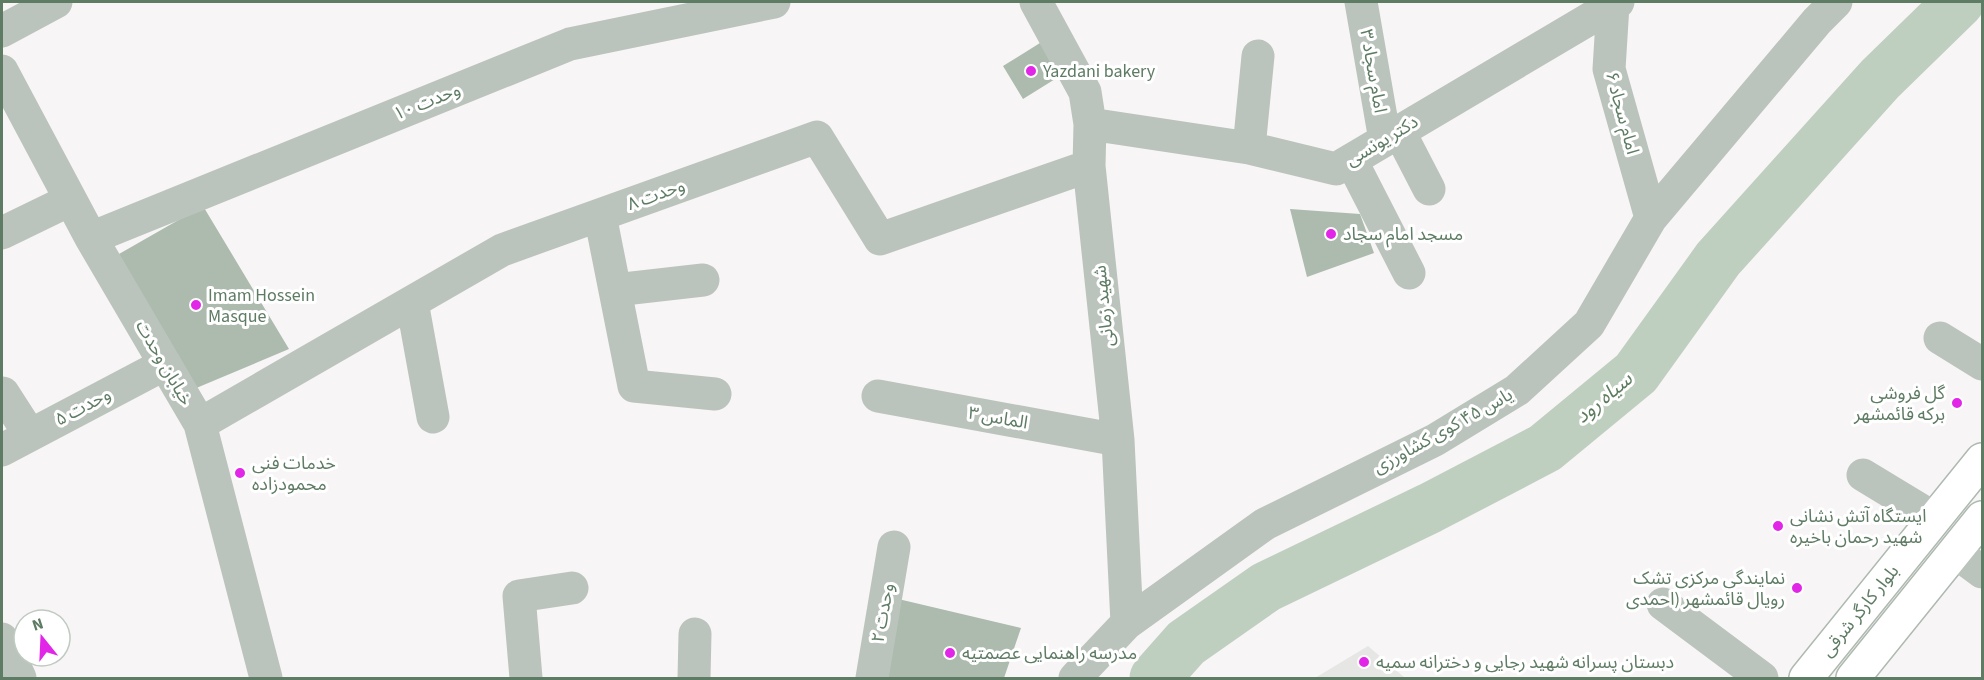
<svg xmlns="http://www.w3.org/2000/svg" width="1984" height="680" font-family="'Source Sans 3','Noto Sans Arabic',sans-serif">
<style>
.built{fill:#e6e6e5}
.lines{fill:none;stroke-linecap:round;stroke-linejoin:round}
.river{stroke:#bfcfbf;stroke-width:51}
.building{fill:#acbbae}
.major-casing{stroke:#aeb9b0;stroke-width:36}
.minor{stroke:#bac4bc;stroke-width:33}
.major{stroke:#fff;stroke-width:33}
.poi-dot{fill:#e126e8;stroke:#fff;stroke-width:2}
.labels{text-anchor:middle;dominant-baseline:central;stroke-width:6;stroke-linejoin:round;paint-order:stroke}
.poi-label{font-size:18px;fill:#5e7b63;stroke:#fff;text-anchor:start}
.street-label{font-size:18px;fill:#5e7b63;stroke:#fff}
.water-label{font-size:20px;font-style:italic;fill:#5d7c5e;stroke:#fff}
</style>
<rect width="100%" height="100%" fill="#f8f5f6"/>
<!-- built -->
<path class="built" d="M 1368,646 L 1405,678 L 1315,678 Z"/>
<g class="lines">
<!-- river -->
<path class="river" d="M 1155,678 L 1186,643 L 1266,587 L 1430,508 L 1545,448 L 1636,373 L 1718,259 L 1880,79 L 1959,2"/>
</g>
<!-- building -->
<path class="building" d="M 1040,43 L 1060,76 L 1023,99 L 1003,66 Z
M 203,206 L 289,349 L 182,394 L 105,262 Z
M 1290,209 L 1360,214 L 1374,253 L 1307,277 Z
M 894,598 L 1021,628 L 1004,678 L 883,678 Z"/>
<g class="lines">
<defs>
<path id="major" d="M 1806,678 L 1982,460
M 1853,678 L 1982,518"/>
</defs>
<!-- major casing -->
<use href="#major" class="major-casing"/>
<!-- minor -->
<path class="minor" d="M 1036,2 L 1085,92 L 1090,124 L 1089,166 L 1118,440 L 1127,623
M 1361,2 L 1385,140
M 1612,2 L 1613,5 L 1609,69 L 1651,218
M 2,31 L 56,2
M 2,71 L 91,238 L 200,424 L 266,678
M 1090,124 L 1249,148 L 1336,169 L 1618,2
M 1399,131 L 1429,189
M 1249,148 L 1258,56
M 1351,160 L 1409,273
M 600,215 L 634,386 L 715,394
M 2,233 L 70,200
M 91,238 L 570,44 L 774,2
M 615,290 L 703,280
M 412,302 L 433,417
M 1940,338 L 1982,364
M 3,393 L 30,435
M 878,396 L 1118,440
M 200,424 L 502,250 L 817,137 L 880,239 L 1089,166
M 2,450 L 165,364
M 1863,475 L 1934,518
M 1955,552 L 1982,572
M 1663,604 L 1762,678
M 2,639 L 20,678
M 526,678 L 519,596 L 572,588
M 694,678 L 695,634
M 872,678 L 894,547
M 1075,678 L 1127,623 L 1265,524 L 1435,440 L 1517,390 L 1589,324 L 1651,218 L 1817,21 L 1836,2"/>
<!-- major -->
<use href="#major" class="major"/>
</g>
<!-- markers -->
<g class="poi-dot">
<circle cx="1031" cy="71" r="6"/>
<circle cx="1331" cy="234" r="6"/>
<circle cx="196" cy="305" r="6"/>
<circle cx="1957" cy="403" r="6"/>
<circle cx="240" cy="473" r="6"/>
<circle cx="1778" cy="526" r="6"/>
<circle cx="1797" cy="588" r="6"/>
<circle cx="950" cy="653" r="6"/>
<circle cx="1364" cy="662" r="6"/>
</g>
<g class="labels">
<!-- poi labels -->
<g class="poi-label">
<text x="1043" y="71">Yazdani bakery</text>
<text x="1343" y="234">مسجد امام سجاد</text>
<text x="208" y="295">Imam Hossein<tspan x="208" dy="21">Masque</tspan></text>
<text x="1945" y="393" text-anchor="end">گل فروشی<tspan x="1945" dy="21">برکه قائمشهر</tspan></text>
<text x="252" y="463">خدمات فنی<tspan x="252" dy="21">محمودزاده</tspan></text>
<text x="1790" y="516">ایستگاه آتش نشانی<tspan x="1790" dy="21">شهید رحمان باخیره</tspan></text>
<text x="1785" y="578" text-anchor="end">نمایندگی مرکزی تشک<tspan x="1785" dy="21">رویال قائمشهر (احمدی</tspan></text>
<text x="962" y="653">مدرسه راهنمایی عصمتیه</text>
<text x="1376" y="662">دبستان پسرانه شهید رجایی و دخترانه سمیه</text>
</g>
<!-- street labels -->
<g class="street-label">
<text transform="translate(1373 71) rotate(80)">امام سجاد ۳</text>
<text transform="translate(427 102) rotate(-22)">وحدت ۱۰</text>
<text transform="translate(1622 113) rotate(75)">امام سجاد ۶</text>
<text transform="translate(1382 141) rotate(-31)">دکتر یونسی</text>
<text transform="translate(656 195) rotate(-20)">وحدت ۸</text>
<text transform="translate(1104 306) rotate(-96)">شهید زمانی</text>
<text transform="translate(164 363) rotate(60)">خیابان وحدت</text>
<text transform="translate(83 407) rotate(-28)">وحدت ۵</text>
<text transform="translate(998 418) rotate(10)">الماس ۳</text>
<text transform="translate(1443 431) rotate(-29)">یاس ۴۵ کوی کشاورزی</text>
<text transform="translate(1860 611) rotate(-51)">بلوار کارگر شرقی</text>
<text transform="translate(883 613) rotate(-80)">وحدت ۲</text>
</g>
<!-- water labels -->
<g class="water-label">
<text transform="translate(1604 398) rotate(-40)">سیاه رود</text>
</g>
</g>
<!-- border -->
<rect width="1984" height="680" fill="none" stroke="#5e7b63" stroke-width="6"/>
<!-- north arrow -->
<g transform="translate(42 638) rotate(342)"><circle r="28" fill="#ffffff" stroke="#bfcac1" stroke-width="1.5"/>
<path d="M0-4.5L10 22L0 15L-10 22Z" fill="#e126e8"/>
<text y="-9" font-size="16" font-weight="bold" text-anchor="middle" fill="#5e7b63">N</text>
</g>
</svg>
